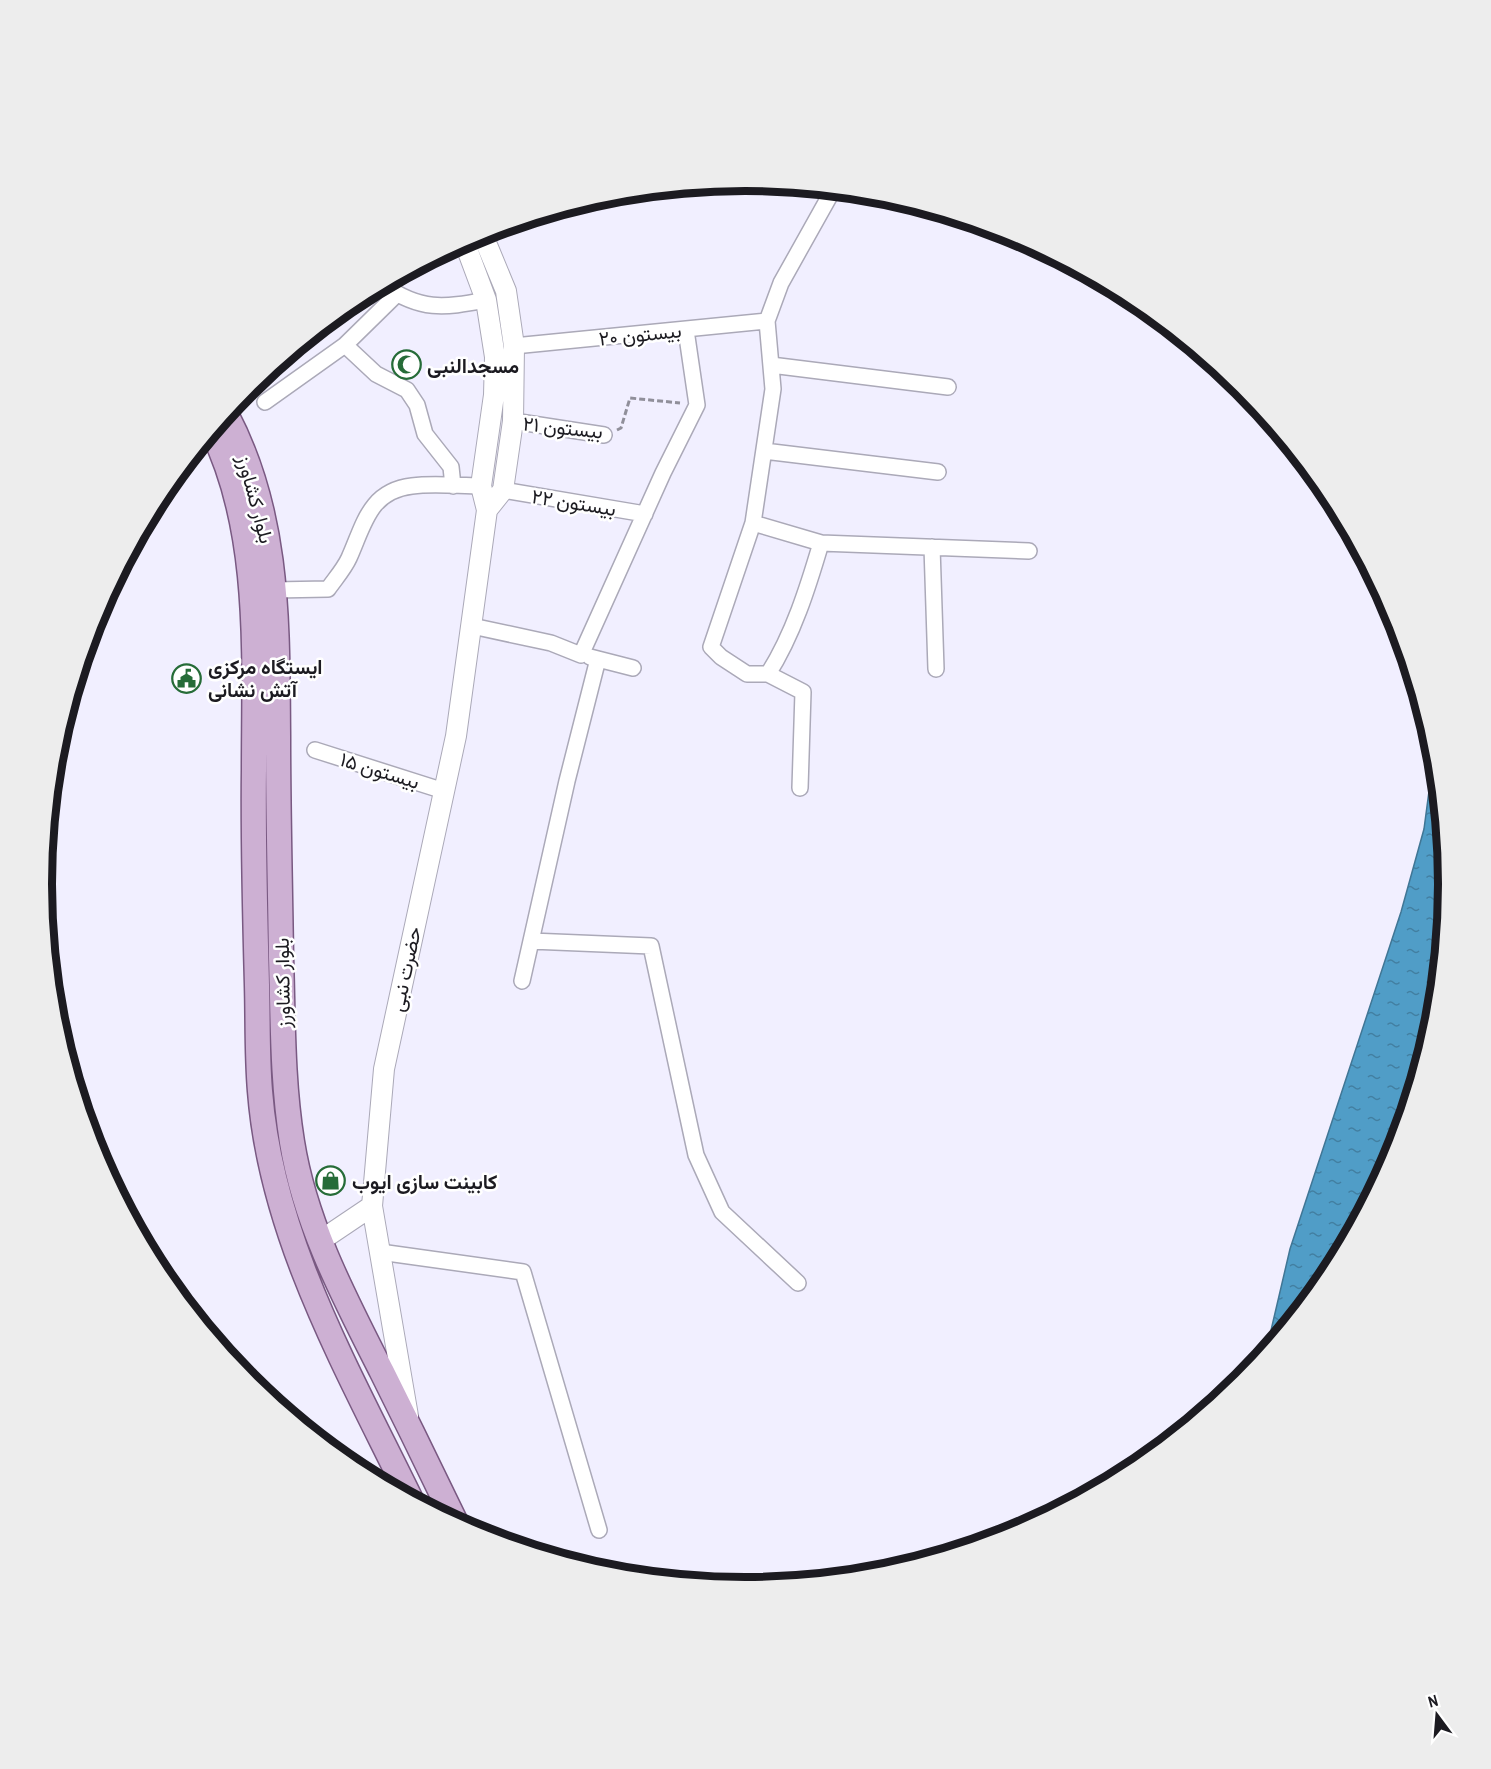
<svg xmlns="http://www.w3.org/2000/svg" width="1491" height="1769" font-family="'Archivo Narrow',Vazirmatn,sans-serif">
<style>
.water{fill:url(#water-ripples);stroke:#407695;stroke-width:1.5}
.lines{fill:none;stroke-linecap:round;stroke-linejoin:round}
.minor-casing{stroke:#aba9b8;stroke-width:18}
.tertiary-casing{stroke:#aba9b8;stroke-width:22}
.primary-casing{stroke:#795982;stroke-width:27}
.path{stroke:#908f9a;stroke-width:3;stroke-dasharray:6 3;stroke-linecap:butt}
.minor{stroke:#fff;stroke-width:15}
.tertiary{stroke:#fff;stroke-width:20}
.primary{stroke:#cdb0d3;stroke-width:24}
.labels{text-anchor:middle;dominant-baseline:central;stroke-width:5;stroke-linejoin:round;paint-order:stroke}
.street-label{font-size:20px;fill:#1c1b21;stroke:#fff}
.poi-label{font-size:20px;font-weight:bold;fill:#1c1b21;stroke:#fff;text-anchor:start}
.rim{fill:none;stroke:#1c1b21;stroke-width:8}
</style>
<defs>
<pattern id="water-ripples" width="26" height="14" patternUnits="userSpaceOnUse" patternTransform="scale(1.5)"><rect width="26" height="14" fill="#509dc7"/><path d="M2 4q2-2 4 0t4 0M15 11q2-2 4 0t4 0" fill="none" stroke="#427fa1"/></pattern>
</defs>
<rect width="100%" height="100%" fill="#f1efff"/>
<!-- water -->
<path class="water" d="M 1435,746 L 1449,885 L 1443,948 L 1430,1002 L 1412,1100 L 1395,1154 L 1330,1276 L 1265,1356 L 1290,1249 L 1401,912 L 1424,829 Z"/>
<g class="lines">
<defs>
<path id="minor" d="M 383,285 C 421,311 443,308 486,300
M 345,345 L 397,294
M 514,346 L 767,321
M 771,365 L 948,387
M 265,402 L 345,345 L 376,374 L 407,390 L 417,405 L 425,434 L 451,467 L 453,486
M 513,421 L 604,435
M 764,451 L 938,472
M 503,490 L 645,514
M 753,523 L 821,543 C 808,587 793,635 768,674 L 747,674 L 721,657 L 711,647 L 753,523 L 773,389 L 767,321 L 781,283 L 833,190
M 821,543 L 1029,551
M 932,547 L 936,669
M 274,590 L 328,589 C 335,579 344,569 349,558 C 364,525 369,491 412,486 C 434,483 459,486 481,486
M 472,626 L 551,643 L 581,655 L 663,473 L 697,405 L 686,330
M 590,657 L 633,668
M 768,674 L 803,692 L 800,788
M 315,750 L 444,791
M 531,941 L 651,946 L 696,1155 L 722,1212 L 798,1283
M 522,981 L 567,781 L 598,659
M 380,1252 L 523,1272 L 599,1530"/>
<path id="tertiary" d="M 482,233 L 506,291 L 514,346 L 513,421 L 503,490 L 487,510
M 320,1241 L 372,1206
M 408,1416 L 372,1206 L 384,1069 L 456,736 L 487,510 L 481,486 L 494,395 L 495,357 L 486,300 L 464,241"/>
<path id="primary" d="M 226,414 C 280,516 277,625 278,736 C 278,810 280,883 281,957 C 283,1018 282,1080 292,1142 C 305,1224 345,1299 382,1372 C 407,1422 432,1473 456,1523
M 212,431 C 262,531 254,659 254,769 C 253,841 255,913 257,985 C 258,1020 257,1056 260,1091 C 271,1237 348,1370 411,1500"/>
</defs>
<!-- minor casing -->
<use href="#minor" class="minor-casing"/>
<!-- tertiary casing -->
<use href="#tertiary" class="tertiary-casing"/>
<!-- primary casing -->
<use href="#primary" class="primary-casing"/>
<!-- path -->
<path class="path" d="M 617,430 L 621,428 L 630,398 L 680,403"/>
<!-- minor -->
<use href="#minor" class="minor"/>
<!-- tertiary -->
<use href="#tertiary" class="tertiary"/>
<!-- primary -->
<use href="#primary" class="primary"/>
</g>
<!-- icons -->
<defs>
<symbol id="mosque-ring" viewBox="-11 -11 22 22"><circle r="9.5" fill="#fff" stroke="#266c38" stroke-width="1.5"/><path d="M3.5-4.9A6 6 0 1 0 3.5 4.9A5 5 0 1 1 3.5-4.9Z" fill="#266c38"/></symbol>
<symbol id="civic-ring" viewBox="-11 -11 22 22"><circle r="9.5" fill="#fff" stroke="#266c38" stroke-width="1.5"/><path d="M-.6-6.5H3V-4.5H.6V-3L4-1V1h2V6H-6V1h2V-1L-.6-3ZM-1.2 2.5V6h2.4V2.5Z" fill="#266c38"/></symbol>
<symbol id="shop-ring" viewBox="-11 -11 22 22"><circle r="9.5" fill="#fff" stroke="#266c38" stroke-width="1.5"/><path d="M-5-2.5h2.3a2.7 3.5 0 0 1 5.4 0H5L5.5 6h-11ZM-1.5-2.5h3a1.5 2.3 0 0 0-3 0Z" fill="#266c38"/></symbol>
</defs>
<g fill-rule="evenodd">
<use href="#mosque-ring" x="390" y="348" width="33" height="33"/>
<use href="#civic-ring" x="170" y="662" width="33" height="33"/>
<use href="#shop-ring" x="314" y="1164" width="33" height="33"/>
</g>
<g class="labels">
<!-- street labels -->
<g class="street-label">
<text transform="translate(640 334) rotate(-6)">بیستون ۲۰</text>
<text transform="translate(563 427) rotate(6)">بیستون ۲۱</text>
<text transform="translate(256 499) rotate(75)">بلوار کشاورز</text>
<text transform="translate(574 502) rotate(9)">بیستون ۲۲</text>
<text transform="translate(380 770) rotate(17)">بیستون ۱۵</text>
<text transform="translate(405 969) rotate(-78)">حضرت نبی</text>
<text transform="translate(282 983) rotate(-91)">بلوار کشاورز</text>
</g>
<!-- poi labels -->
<g class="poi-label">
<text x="427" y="365">مسجدالنبی</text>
<text x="208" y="666">ایستگاه مرکزی<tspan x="208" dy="23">آتش نشانی</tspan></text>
<text x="352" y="1181">کابینت سازی ایوب</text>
</g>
</g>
<!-- crop -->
<path d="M0 0H1491V1769H0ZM52 884a693 693 0 1 1 1386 0a693 693 0 1 1-1386 0Z" fill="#ededed" fill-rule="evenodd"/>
<path class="rim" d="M52 884a693 693 0 1 1 1386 0a693 693 0 1 1-1386 0Z"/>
<!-- north arrow -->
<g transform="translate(1437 1715) rotate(344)" stroke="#ffffff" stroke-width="4.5" paint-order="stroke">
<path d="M0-4.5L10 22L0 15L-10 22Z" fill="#1c1b21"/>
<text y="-9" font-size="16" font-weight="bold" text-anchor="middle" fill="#1c1b21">N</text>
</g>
</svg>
